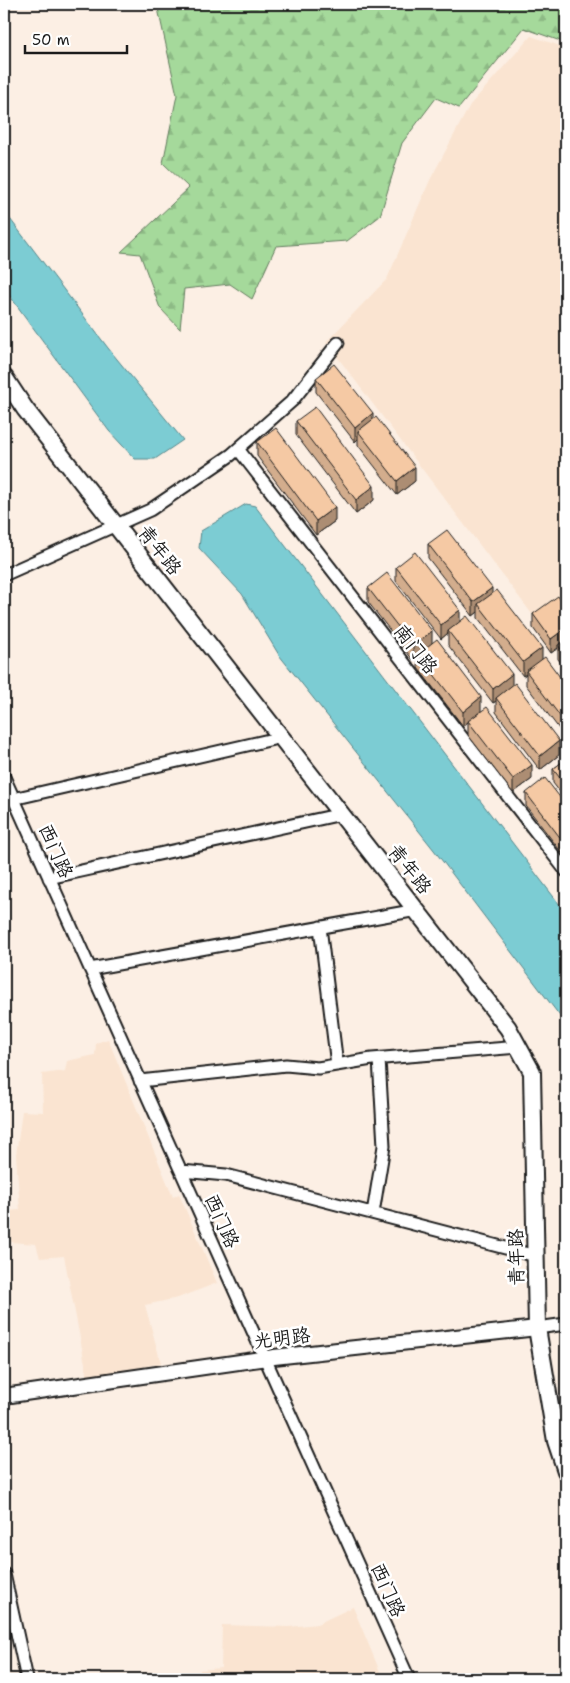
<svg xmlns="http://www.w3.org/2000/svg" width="570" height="1683" font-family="'Shantell Sans','LXGW WenKai TC',sans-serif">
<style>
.built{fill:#fae4d1}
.forest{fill:url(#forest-firs);stroke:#607a5c}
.water{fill:#7bccd3;stroke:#55868a}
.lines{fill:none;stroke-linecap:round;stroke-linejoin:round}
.minor-casing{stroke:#1c1c1c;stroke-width:15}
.tertiary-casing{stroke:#1c1c1c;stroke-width:18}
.secondary-casing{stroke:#1c1c1c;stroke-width:20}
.minor{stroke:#fff;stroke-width:11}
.tertiary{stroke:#fff;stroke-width:14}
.secondary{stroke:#fff;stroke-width:16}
.wall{fill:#d3ad8d;stroke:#1c1c1c}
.shaded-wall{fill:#ac8d73;stroke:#1c1c1c}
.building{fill:#f5c9a4;stroke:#1c1c1c}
.labels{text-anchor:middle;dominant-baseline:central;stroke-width:5;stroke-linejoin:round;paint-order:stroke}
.street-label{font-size:19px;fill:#1c1c1c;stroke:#fff}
</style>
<defs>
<pattern id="forest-firs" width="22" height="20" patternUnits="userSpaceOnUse" patternTransform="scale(1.25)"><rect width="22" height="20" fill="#a5d99b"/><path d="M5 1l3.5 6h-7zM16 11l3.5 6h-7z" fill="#8dba85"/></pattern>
</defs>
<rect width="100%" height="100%" fill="#fcefe4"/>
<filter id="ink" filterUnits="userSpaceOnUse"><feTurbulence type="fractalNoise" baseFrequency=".02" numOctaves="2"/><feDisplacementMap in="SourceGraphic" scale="10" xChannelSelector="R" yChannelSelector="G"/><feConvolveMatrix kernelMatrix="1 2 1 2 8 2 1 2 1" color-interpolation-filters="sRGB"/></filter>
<g filter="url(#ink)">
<!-- built -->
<path class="built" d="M 531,36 L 566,48 L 566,600 L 538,622 L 326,342 L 387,279 L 430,180 L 470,105 Z
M 108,1039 L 173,1197 L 179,1194 L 217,1283 L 178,1298 L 145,1305 L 161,1363 L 88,1379 L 64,1256 L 40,1258 L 36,1244 L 11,1242 L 8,1211 L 20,1210 L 16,1155 L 22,1111 L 43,1112 L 42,1074 L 65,1071 L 67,1061 L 95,1055 L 96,1043 Z
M 353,1607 L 383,1679 L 201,1679 L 200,1670 L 221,1668 L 222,1625 L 289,1627 L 317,1624 Z"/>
<!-- forest -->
<path class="forest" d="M 157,4 L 566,4 L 566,43 L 524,28 L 459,108 L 436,98 L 402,143 L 380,216 L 347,241 L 276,246 L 252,299 L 230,284 L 184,289 L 180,329 L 160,308 L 140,254 L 121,252 L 189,188 L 163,163 L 177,95 Z"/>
<!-- water -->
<path class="water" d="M 4,211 L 108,348 L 183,440 L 155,459 L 135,459 L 109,431 L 4,288 Z
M 246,504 L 255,506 L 566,913 L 566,1024 L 434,850 L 279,655 L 242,594 L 199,548 L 201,531 Z"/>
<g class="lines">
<defs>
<path id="minor" d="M 238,449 L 566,871
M 4,575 L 150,510 L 231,455 L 292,401 L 338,343
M 4,777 L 409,1679
M 4,801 L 282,737
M 49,878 L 342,814
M 320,927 L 337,1065
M 90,969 L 417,910
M 140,1081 L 286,1065 L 318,1068 L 372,1059 L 518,1047
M 181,1171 L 226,1175 L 536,1256
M 373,1213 L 384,1146 L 379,1059
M 537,1328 L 566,1324
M 4,1574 L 27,1679"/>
<path id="tertiary" d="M 4,1396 L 274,1357 L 537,1328"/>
<path id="secondary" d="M 4,377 L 25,409 L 508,1028 L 532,1072 L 537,1328 L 556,1441 L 566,1471"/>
</defs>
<!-- minor casing -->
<use href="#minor" class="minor-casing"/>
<!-- tertiary casing -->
<use href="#tertiary" class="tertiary-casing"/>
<!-- secondary casing -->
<use href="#secondary" class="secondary-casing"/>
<!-- minor -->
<use href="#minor" class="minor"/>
<!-- tertiary -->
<use href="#tertiary" class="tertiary"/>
<!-- secondary -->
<use href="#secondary" class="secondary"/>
</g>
<!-- wall -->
<path class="wall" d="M 316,378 L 373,419 L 415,481 L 397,495 L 358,445 L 358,439 L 355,442 L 316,392 Z
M 296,421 L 374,500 L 356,514 L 296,435 Z
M 257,442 L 335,521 L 316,535 L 257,456 Z
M 428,544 L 492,594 L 542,659 L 566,685 L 566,738 L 526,685 L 526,674 L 523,676 L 478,618 L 478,612 L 473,616 L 428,558 Z
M 396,567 L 460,622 L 512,686 L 559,755 L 540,770 L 496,712 L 496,701 L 493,703 L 448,645 L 448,633 L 441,639 L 396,581 Z
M 368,588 L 432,643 L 481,711 L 463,726 L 418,668 L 418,656 L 413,660 L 368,602 Z
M 566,609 L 566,669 L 558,659 L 558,648 L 551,653 L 533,628 L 533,614 Z
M 468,721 L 532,779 L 513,793 L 468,735 Z
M 566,759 L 566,800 L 553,783 L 553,769 Z
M 526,793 L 566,805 L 566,850 L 562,853 L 526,806 Z"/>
<!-- shaded-wall -->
<path class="shaded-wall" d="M 373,413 L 373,427 L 358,431 L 358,439 L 355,442 L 355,428 Z
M 415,467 L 415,481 L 397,495 L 397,481 Z
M 374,486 L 374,500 L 356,514 L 356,500 Z
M 335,507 L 335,521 L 316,535 L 316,521 Z
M 492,588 L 492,602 L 478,604 L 478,612 L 473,616 L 473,602 Z
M 460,610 L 460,624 L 448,631 L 448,633 L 441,639 L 441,625 Z
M 566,628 L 566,642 L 558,645 L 558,648 L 551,653 L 551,639 Z
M 432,631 L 432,645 L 418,654 L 418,656 L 413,660 L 413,646 Z
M 542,648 L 542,662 L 526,671 L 526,674 L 523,676 L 523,662 Z
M 512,674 L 512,688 L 496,698 L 496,701 L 493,703 L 493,689 Z
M 481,697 L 481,711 L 463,726 L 463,712 Z
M 559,741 L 559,755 L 540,770 L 540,756 Z
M 532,765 L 532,779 L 513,793 L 513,779 Z
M 566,836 L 566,850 L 562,853 L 562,840 Z"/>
<!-- building -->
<path class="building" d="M 334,364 L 373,413 L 355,428 L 316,378 Z
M 315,407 L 374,486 L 356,500 L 296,421 Z
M 376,417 L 415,467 L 397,481 L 358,431 Z
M 276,428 L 335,507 L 316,521 L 257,442 Z
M 447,530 L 492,588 L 473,602 L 428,544 Z
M 415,552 L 460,610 L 441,625 L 396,567 Z
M 387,573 L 432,631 L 413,646 L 368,588 Z
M 497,590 L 542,648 L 523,662 L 478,604 Z
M 558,596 L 566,609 L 566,628 L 551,639 L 533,614 Z
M 467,616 L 512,674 L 493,689 L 448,631 Z
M 437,639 L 481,697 L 463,712 L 418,654 Z
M 566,639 L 566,656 L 558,645 Z
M 545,657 L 566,685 L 566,724 L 526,671 Z
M 515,683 L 559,741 L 540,756 L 496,698 Z
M 487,707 L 532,765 L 513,779 L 468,721 Z
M 566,759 L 566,786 L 553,769 Z
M 545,778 L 566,805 L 566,836 L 562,840 L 526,793 Z"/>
</g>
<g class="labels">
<!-- street labels -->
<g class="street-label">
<text transform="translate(160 550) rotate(52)">青年路</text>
<text transform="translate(416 649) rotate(52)">南门路</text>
<text transform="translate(56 851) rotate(66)">西门路</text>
<text transform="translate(410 869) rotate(52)">青年路</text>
<text transform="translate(222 1221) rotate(66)">西门路</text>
<text transform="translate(516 1257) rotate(-91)">青年路</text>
<text transform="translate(282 1338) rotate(-7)">光明路</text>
<text transform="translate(388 1590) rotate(66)">西门路</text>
</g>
</g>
<!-- margin -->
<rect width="570" height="1683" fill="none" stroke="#fff" stroke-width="20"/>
<rect x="10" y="10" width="550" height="1663" fill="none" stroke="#1c1c1c" stroke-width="2" filter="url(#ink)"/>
<!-- scale -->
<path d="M25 45v8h102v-8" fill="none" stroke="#1c1c1c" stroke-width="2.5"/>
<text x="32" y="45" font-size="15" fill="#1c1c1c" stroke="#ffffff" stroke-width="4" paint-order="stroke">50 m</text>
</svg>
